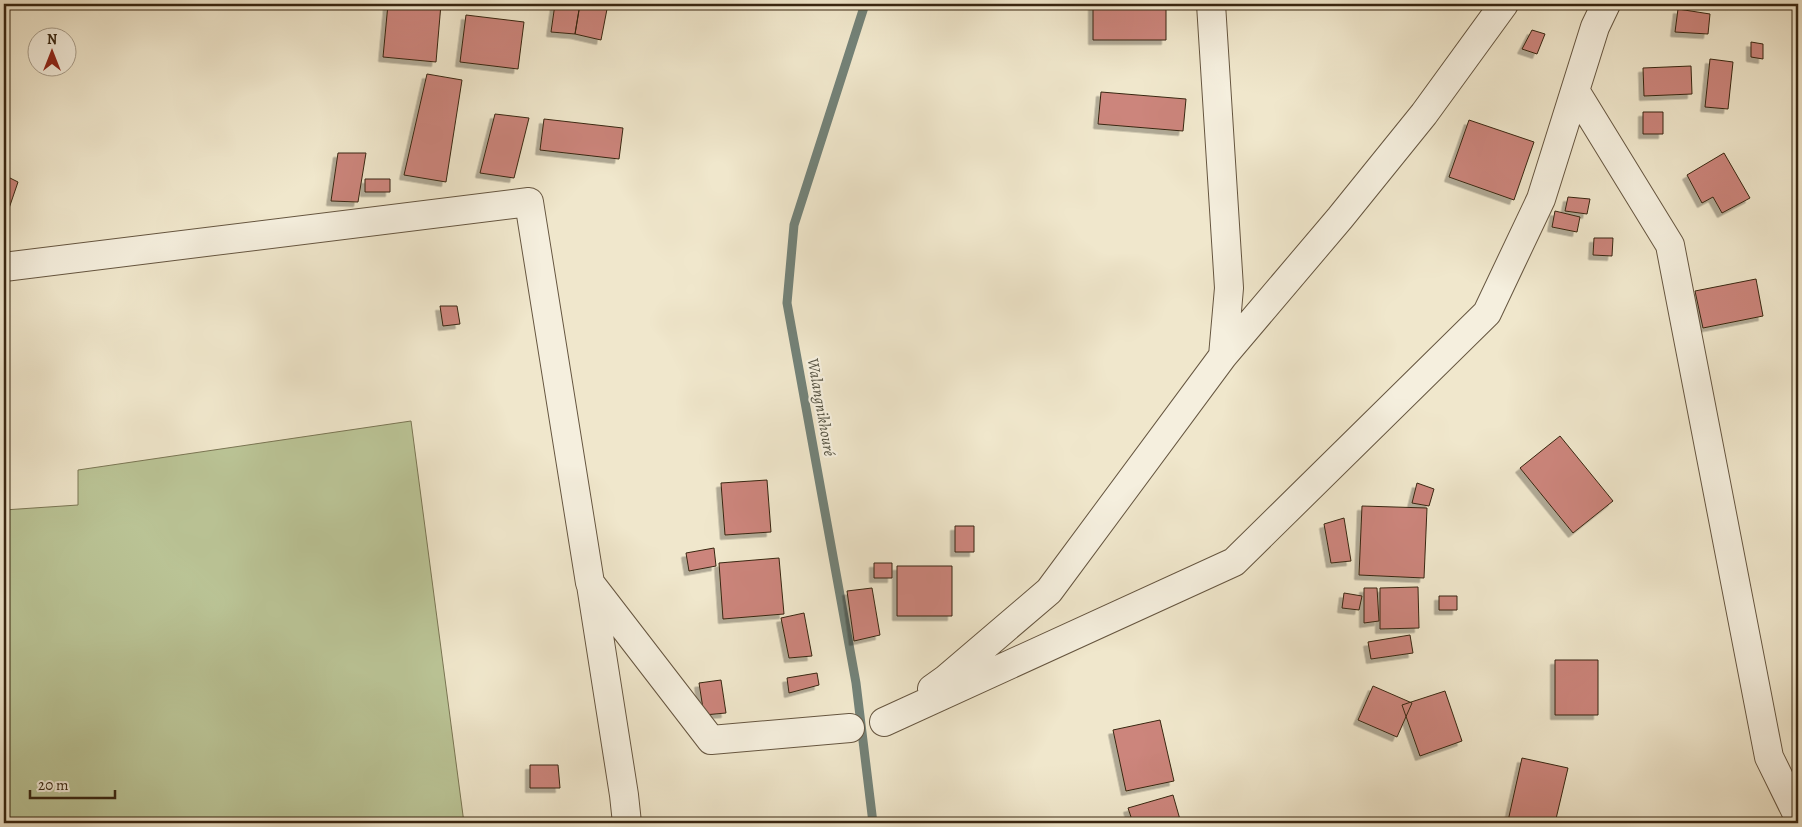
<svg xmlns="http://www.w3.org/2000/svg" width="1802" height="827" font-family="Alegreya,serif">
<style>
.green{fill:#bbc597;stroke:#7a7654}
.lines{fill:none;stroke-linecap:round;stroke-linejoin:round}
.stream{stroke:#738278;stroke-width:9}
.building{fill:#cc857b;stroke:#382611;filter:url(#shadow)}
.minor-casing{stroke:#665640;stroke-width:30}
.minor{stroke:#f5efde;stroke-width:28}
.labels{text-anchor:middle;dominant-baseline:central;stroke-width:4.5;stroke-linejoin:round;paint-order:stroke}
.water-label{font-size:16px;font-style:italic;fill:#565444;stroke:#f5efde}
</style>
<defs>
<filter id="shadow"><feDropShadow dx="-4.5" dy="4.5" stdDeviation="0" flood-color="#0004"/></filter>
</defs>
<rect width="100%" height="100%" fill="#f0e7cc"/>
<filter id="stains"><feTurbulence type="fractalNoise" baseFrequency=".004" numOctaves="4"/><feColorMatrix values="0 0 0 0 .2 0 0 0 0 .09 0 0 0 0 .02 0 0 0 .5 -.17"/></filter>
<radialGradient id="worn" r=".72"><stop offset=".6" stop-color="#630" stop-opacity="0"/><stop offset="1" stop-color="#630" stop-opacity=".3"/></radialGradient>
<!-- green -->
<path class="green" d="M 411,421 L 464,823 L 4,823 L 4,510 L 78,505 L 78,470 Z"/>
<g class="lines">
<!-- stream -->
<path class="stream" d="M 865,4 L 794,225 L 787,303 L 856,683 L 873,823"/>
</g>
<!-- building -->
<path class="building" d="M 388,4 L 441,4 L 436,62 L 383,57 Z
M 555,4 L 580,4 L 575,34 L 551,32 Z
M 580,4 L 608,4 L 601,40 L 575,34 Z
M 1093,4 L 1166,4 L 1166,40 L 1093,40 Z
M 1678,9 L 1710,14 L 1708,34 L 1675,32 Z
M 466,15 L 524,22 L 518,69 L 460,62 Z
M 1532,30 L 1545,34 L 1537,54 L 1522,49 Z
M 1751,42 L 1763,44 L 1763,59 L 1751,57 Z
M 1710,59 L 1733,62 L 1728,109 L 1705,107 Z
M 1691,66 L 1692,94 L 1644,96 L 1643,68 Z
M 427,74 L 462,80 L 446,182 L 404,175 Z
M 1101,92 L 1186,99 L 1183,131 L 1098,124 Z
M 1643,112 L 1663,112 L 1663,134 L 1643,134 Z
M 495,114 L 529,118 L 514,178 L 480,173 Z
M 544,119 L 623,128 L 619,159 L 540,150 Z
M 1469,120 L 1534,142 L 1514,200 L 1449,177 Z
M 338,153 L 366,153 L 358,202 L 331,201 Z
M 1724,153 L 1750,198 L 1722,213 L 1713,197 L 1702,203 L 1687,175 Z
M 4,175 L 18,182 L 4,223 Z
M 365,179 L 390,179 L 390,192 L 365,192 Z
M 1568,197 L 1590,199 L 1587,214 L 1565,211 Z
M 1555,211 L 1580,217 L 1577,232 L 1552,227 Z
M 1594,238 L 1613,238 L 1612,256 L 1593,255 Z
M 1756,279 L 1763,316 L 1703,328 L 1695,291 Z
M 440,306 L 457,306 L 460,324 L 443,326 Z
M 1560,436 L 1613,501 L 1573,533 L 1520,468 Z
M 767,480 L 771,532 L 725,535 L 721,483 Z
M 1417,483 L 1434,489 L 1429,506 L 1412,503 Z
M 1362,506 L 1427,508 L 1424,578 L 1359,575 Z
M 1344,518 L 1351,561 L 1331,563 L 1324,524 Z
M 955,526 L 974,526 L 974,552 L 955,552 Z
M 714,548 L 716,566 L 689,571 L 686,553 Z
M 779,558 L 784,614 L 723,619 L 719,563 Z
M 874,563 L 892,563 L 892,578 L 874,578 Z
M 897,566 L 952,566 L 952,616 L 897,616 Z
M 1418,587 L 1419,628 L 1380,629 L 1380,588 Z
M 872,588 L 880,635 L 854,641 L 847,591 Z
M 1364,588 L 1377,588 L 1379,621 L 1364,623 Z
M 1344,593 L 1362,596 L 1359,610 L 1342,608 Z
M 1439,596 L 1457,596 L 1457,610 L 1439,610 Z
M 804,613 L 812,656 L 789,658 L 781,618 Z
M 1410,635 L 1413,653 L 1371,659 L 1368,642 Z
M 1555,660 L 1598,660 L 1598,715 L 1555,715 Z
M 817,673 L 819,685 L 789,693 L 787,678 Z
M 721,680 L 726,713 L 704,715 L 699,683 Z
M 1373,686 L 1412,703 L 1397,737 L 1358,720 Z
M 1445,691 L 1462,741 L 1420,756 L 1402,705 Z
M 1160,720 L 1174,781 L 1126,791 L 1113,730 Z
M 1522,758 L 1568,768 L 1555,823 L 1519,823 L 1508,821 Z
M 530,765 L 558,765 L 560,788 L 530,788 Z
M 1173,795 L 1181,823 L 1133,823 L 1128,808 Z
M 937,818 L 939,823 L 917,823 Z"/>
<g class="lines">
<defs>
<path id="minor" d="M 1211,4 L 1229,288 L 1223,356
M 1576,92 L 1670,245 L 1769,757 L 1798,816
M 4,267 L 529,202 L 590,583 L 711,740 L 850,728
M 591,585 L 624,795 L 627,823
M 932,689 L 946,679 L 1049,591 L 1223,356 L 1340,218 L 1424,114 L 1504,4
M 884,722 L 1234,562 L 1487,313 L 1541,199 L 1595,27 L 1606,4"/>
</defs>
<!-- minor casing -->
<use href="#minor" class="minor-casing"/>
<!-- minor -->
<use href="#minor" class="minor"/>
</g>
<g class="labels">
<!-- water labels -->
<g class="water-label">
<text transform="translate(821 407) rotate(80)">Walangnikhouré</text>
</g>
</g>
<!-- margin -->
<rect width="1802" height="827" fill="none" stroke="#f0e7cc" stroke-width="20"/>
<rect x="5" y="5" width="1792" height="817" fill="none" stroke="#382611" stroke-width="2.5"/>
<rect x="10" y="10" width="1782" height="807" fill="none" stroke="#382611"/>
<!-- north arrow -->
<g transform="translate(52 52)"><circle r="24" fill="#f5efde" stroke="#a99f8c"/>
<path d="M0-4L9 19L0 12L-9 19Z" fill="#8f2418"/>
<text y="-8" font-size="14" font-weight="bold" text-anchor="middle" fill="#382611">N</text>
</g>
<!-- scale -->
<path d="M30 790v8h85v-8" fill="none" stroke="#382611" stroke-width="2.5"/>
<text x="38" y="790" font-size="15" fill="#382611" stroke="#f5efde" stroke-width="4" paint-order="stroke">20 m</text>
<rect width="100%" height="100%" filter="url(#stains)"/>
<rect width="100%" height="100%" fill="url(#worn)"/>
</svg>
